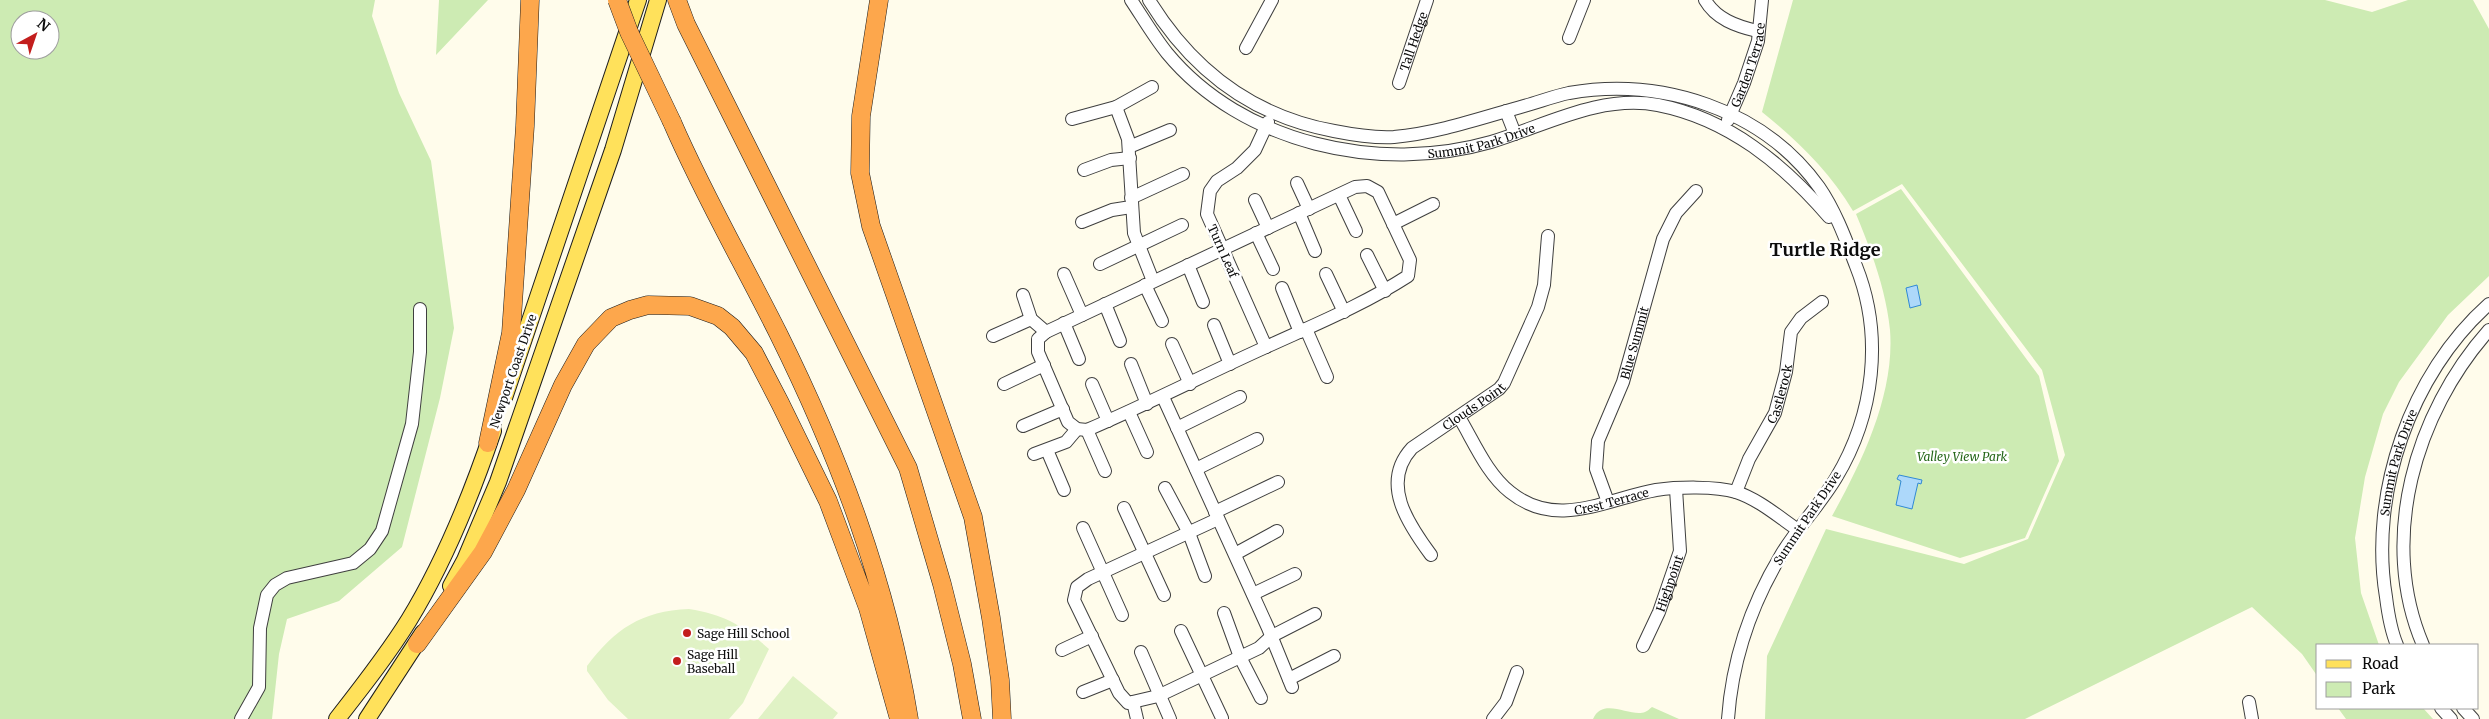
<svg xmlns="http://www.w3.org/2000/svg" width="2489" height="719" font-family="Merriweather,serif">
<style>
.green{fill:#cdebb3;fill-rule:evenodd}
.pitch{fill:#e0f2c5}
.water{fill:#add8fa;stroke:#3089d5}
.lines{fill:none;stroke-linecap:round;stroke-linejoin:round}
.minor-casing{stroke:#3f3f3f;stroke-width:14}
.major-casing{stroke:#1d1d1d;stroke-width:18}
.highway-casing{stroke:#1d1d1d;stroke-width:19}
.minor{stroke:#fff;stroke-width:12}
.major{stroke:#ffe15b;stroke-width:16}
.highway{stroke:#fda74c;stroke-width:18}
.highway-bridge-casing{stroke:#1d1d1d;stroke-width:19;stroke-linecap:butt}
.highway-bridge{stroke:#fda74c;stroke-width:18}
.poi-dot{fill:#c31e1d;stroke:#fff;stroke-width:2}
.labels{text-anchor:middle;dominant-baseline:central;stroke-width:5;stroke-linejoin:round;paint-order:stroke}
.street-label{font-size:12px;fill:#0c0c0c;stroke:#fff}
.park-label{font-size:12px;font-style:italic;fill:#256719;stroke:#fff}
.poi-label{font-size:12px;fill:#0c0c0c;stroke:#fff;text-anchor:start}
.district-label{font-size:18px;font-weight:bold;fill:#0c0c0c;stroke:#fff}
</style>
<rect width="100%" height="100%" fill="#fffceb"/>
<!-- green -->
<path class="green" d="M 0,0 L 375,0 L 372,16 L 399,93 L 431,161 L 454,328 L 440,398 L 402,547 L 339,601 L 287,619 L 279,654 L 272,719 L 0,719 ZM 20,20 L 50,20 L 50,50 L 20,50 Z
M 439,0 L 488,0 L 436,55 Z
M 1793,0 L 2325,0 L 2372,12 L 2408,0 L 2473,0 L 2489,29 L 2489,276 L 2448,315 L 2399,382 L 2383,414 L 2365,477 L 2355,538 L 2361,593 L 2379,645 L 2318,645 L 2318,677 L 2302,654 L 2252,607 L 2025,719 L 1765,719 L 1767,656 L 1826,529 L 1964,564 L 2028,539 L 2065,455 L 2042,370 L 1902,184 L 1853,211 C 1829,171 1798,141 1762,112 Z
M 1901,189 L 2039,376 L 2059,461 L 2025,538 L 1960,558 L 1832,516 C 1862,462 1895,394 1890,330 C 1886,290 1871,250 1856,214 Z
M 1652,707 L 1679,719 L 1593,719 C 1603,696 1631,718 1645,712 C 1648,711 1649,709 1652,707 Z
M 2338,708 L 2423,708 L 2433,719 L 2346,719 Z"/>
<!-- pitch -->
<path class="pitch" d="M 689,609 C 725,615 742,625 769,649 L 743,703 L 729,719 L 628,719 L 608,700 L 587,671 L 587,666 C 615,629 641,611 689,609 Z
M 793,676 L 838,713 L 833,719 L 758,719 Z"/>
<!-- water -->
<path class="water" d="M 1917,285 L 1921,305 L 1910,308 L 1906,288 Z
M 1899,475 L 1922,480 L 1921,484 L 1918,483 L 1912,509 L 1896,505 L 1901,481 L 1897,479 Z"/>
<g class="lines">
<defs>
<g id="minor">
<path id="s1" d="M 1131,0 C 1143,18 1154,37 1167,53 C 1242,144 1380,174 1491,142 C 1544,126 1600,94 1658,105 C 1729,119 1783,164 1829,217"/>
<path d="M 1149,0 C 1192,70 1252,116 1334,131 C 1354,135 1374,138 1394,137 C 1438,133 1481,118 1524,106 C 1539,102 1554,96 1569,93 C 1661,77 1763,109 1819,187 C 1835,210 1846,240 1856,266 C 1884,336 1874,415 1836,478 C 1820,505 1797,528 1781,555 C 1751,605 1732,661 1728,719"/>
<path d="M 1705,0 C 1716,19 1736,26 1757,31"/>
<path d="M 1569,38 L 1584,0"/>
<path d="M 1246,48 L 1272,0"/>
<path id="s2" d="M 1399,83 L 1427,0"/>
<path d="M 1116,107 L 1128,139 L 1134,233 L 1153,281"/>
<path d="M 1506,111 L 1515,134"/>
<path d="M 1072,119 L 1116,107 L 1152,87"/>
<path id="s3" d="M 1728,120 L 1744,83 L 1758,41 L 1762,0"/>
<path d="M 1129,147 L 1170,130"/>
<path d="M 1084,170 L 1111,160 L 1130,158"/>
<path d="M 1297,183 L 1309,209"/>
<path d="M 1367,186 L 1378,192 L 1410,260 L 1408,276 C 1363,305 1314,325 1266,347 C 1206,374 1148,404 1087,430 L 1077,429 L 1068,422 L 1038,352 L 1038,339 L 1046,332 L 1355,187 Z"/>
<path d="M 1339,195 L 1356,231"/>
<path d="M 1131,198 L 1183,174"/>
<path d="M 1255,200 L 1268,228"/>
<path d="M 1299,213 L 1315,251"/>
<path d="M 1082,222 L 1112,210 L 1131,207"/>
<path d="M 1393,224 L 1433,204"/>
<path d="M 1256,233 L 1273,269"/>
<path d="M 1367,255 L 1385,291"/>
<path d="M 1100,264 L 1182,225"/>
<path d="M 1188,265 L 1203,302"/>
<path d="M 1064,274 L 1082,315"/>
<path d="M 1326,274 L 1344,312"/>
<path d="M 1145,285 L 1162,321"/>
<path d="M 1282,288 L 1300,332"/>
<path d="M 1023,295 L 1031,319 L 1046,332"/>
<path d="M 1105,304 L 1120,341"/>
<path d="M 1064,323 L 1079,359"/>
<path d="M 1214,325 L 1230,364"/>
<path d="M 1306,329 L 1327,377"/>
<path d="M 993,336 L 1031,319"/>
<path d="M 1172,344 L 1190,384"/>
<path d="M 1266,347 L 1207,214 L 1210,191 L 1217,181 L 1237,168 L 1255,150 L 1268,122"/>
<path d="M 1131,364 L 1147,404"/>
<path d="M 1004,384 L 1044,365"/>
<path d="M 1092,384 L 1108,421"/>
<path d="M 1163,397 L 1268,628 L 1292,687"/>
<path d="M 1129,412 L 1147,452"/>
<path id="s4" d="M 1459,417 C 1474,442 1487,474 1510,492 C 1557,530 1606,499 1656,490 C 1677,487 1716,486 1736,492 C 1758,499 1779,517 1798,530"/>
<path d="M 1023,426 L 1063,409"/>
<path d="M 1177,428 L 1240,397"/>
<path d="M 1087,430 L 1105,471"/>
<path d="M 1047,450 L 1064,490"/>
<path d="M 1034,454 L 1066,442 L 1077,429"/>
<path d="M 1196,469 L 1257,439"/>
<path d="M 1165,488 L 1189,533 L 1205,576"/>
<path id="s5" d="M 1736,492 L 1749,459 L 1775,413 L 1786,372 L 1791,332 L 1801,318 L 1822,302"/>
<path id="s6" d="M 1608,502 L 1596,469 L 1598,441 L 1623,382 L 1663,239 L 1676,213 L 1696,191"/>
<path d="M 1124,508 L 1164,595"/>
<path d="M 1215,512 L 1278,482"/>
<path d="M 1218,519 L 1088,579 L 1077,587 L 1074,600 L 1119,693 L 1128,703 L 1158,696 L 1259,648 L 1272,636 L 1315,614"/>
<path d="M 1083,528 L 1122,615"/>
<path d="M 1235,554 L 1277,531"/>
<path id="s7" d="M 1431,555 C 1408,524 1380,483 1412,448 L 1499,389 L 1504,383 L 1538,307 L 1544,285 L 1548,236"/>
<path d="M 1253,594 L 1295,574"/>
<path d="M 1224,613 L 1240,657 L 1261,698"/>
<path d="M 1181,631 L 1222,718"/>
<path id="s8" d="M 2397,645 C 2391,631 2388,613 2386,597 C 2369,494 2410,374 2489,304"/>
<path d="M 2423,645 C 2378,540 2415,413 2489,330"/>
<path id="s9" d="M 1643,646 L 1659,612 L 1680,551 L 1676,489"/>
<path d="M 1062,650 L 1092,636"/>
<path d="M 1141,652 L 1170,719"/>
<path d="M 1289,679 L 1334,656"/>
<path d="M 1083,692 L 1113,680"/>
<path d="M 1133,702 L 1137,719"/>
<path d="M 2249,702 L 2252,719"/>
<path d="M 2441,708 L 2451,719"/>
<path d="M 2463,708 L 2473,719"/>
<path d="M 241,719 L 259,687 L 260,628 L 267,595 L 275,585 L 287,578 L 353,563 L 370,549 L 382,531 L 412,424 L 420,352 L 420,309"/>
<path d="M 1493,719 L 1506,702 L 1517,672"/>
</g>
<path id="major" d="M 504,398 L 638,0
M 451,586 L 465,560 L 498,482 L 613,150 L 658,0
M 337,719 C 362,687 388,654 409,620 C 445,561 471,496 493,431
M 367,719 L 423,633"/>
<path id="highway" d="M 677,0 L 686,24 L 908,468 L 942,584 L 962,664 L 972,719
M 879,0 L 861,116 L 860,173 L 871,226 L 973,517 L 991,618 L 1000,680 L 1002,719
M 672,122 C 703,194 743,263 778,333 C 839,456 887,583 909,719
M 488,443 L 511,333 L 525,126 L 530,0
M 417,644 L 483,552 L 516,490 L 563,385 L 586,344 L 611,318 L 630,310 L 648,305 L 690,306 L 718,316 L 732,327 L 754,353 L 780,403 L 828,501 L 868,608 L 899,719"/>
</defs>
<!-- minor casing -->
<use href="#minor" class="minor-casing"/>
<!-- major casing -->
<use href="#major" class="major-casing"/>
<!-- highway casing -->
<use href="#highway" class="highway-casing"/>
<!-- minor -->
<use href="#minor" class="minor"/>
<!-- major -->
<use href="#major" class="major"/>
<!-- highway -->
<use href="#highway" class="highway"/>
<defs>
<path id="highway-bridge" d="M 617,0 L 629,32 L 672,122"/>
</defs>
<!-- highway-bridge casing -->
<use href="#highway-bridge" class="highway-bridge-casing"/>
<!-- highway-bridge -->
<use href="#highway-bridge" class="highway-bridge"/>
</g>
<!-- markers -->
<g class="poi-dot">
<circle cx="687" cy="633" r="5"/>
<circle cx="677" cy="661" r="5"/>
</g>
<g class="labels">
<!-- street labels -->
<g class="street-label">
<text stroke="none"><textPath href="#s2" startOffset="44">Tall Hedge</textPath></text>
<text stroke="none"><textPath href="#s3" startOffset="59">Garden Terrace</textPath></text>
<text stroke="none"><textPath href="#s1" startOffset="409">Summit Park Drive</textPath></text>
<text transform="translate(1223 251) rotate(66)">Turn Leaf</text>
<text stroke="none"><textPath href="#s6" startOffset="168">Blue Summit</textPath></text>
<text transform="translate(513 371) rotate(-71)">Newport Coast Drive</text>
<text stroke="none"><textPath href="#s5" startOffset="108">Castlerock</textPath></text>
<text stroke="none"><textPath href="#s7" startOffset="194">Clouds Point</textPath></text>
<text stroke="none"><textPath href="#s8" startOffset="186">Summit Park Drive</textPath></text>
<text stroke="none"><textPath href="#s4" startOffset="198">Crest Terrace</textPath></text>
<text transform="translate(1807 518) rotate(-56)">Summit Park Drive</text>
<text stroke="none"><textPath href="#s9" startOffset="68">Highpoint</textPath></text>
</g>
<!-- park labels -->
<g class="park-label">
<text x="1962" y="456">Valley View Park</text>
</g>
<!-- poi labels -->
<g class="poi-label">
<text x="697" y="633">Sage Hill School</text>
<text x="687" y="654">Sage Hill<tspan x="687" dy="14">Baseball</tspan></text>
</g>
<!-- district labels -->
<g class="district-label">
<text x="1825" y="249">Turtle Ridge</text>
</g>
</g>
<!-- legend -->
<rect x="2316" y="644" width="162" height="65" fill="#ffffff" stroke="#9e9e9e"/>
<rect x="2326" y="660" width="25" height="8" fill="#ffe15b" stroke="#9e9e9e"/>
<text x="2362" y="669" font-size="15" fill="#0c0c0c">Road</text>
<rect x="2326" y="682" width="25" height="15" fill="#cdebb3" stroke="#9e9e9e"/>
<text x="2362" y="694" font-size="15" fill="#0c0c0c">Park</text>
<!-- north arrow -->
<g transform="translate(35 35) rotate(40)"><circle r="24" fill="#ffffff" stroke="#9e9e9e"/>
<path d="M0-4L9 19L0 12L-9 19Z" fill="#c31e1d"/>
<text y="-8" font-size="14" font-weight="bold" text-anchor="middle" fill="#0c0c0c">N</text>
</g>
</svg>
